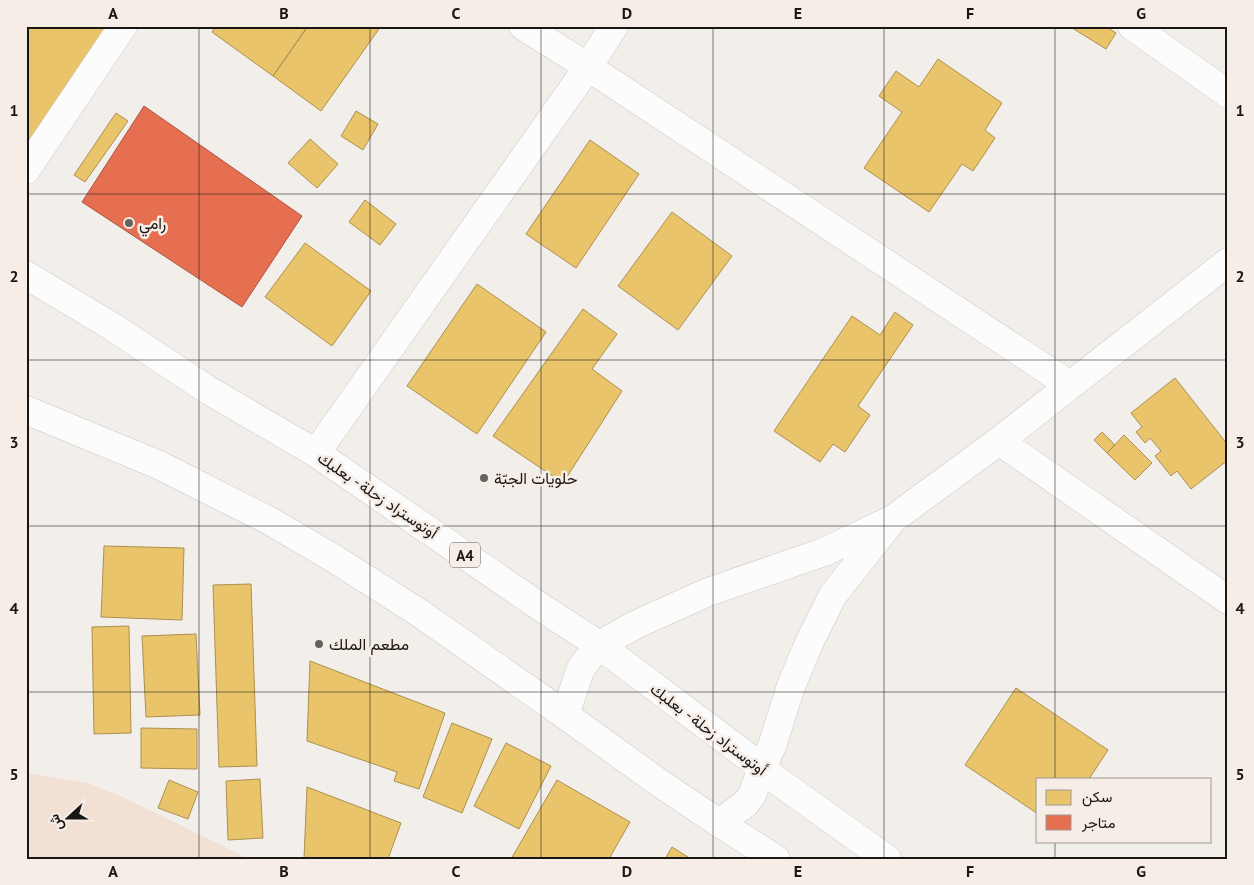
<svg xmlns="http://www.w3.org/2000/svg" width="1254" height="885" font-family="'PT Sans',Vazirmatn,sans-serif">
<style>
.green{fill:#f3e0d5}
.homes{fill:#e9c46a;stroke:#ab9050}
.shops{fill:#e76f51;stroke:#a9543f}
.lines{fill:none;stroke-linecap:round;stroke-linejoin:round}
.minor-casing{stroke:#ccc9c6;stroke-width:29}
.highway-casing{stroke:#ccc9c6;stroke-width:29}
.minor{stroke:#fdfcfc;stroke-width:28}
.highway{stroke:#fdfcfc;stroke-width:28}
.grid{fill:none;stroke:#191614;stroke-width:1;stroke-opacity:0.55}
.poi-dot{fill:#65625f;stroke:#f6ede7;stroke-width:2}
.labels{text-anchor:middle;dominant-baseline:central;stroke-width:5;stroke-linejoin:round;paint-order:stroke}
.shield{fill:#f6ede7;stroke:#5b5653;stroke-width:1}
.shield-label{font-size:15px;font-weight:bold;fill:#191614}
.poi-label{font-size:16px;fill:#191614;stroke:#f6ede7;text-anchor:start}
.street-label{font-size:16px;fill:#191614;stroke:#f6ede7}
.neatline{fill:none;stroke:#191614;stroke-width:2}
.grid-label{font-size:16px;text-anchor:middle;font-weight:bold;fill:#191614}
</style>
<rect width="100%" height="100%" fill="#f2eeea"/>
<!-- green -->
<path class="green" d="M 26,773 L 88,783 L 123,797 L 249,859 L 26,859 Z"/>
<!-- homes -->
<path class="homes" d="M 26,26 L 119,26 L 30,145 L 26,141 Z
M 216,26 L 308,26 L 273,76 L 212,32 Z
M 308,26 L 381,26 L 321,111 L 273,76 Z
M 1069,26 L 1105,26 L 1116,33 L 1106,49 Z
M 938,59 L 1002,103 L 985,130 L 995,138 L 973,171 L 962,164 L 929,212 L 864,168 L 902,112 L 879,96 L 896,71 L 919,87 Z
M 356,111 L 378,124 L 363,150 L 341,136 Z
M 116,113 L 128,121 L 85,182 L 74,175 Z
M 310,139 L 338,164 L 317,188 L 288,163 Z
M 590,140 L 639,174 L 576,268 L 526,234 Z
M 365,200 L 396,224 L 380,245 L 349,222 Z
M 672,212 L 732,256 L 678,330 L 618,286 Z
M 305,243 L 371,291 L 332,346 L 265,297 Z
M 477,284 L 546,332 L 477,434 L 407,386 Z
M 583,309 L 617,334 L 592,369 L 622,391 L 563,483 L 493,436 Z
M 895,312 L 913,325 L 858,406 L 870,415 L 845,452 L 833,444 L 820,462 L 774,431 L 852,316 L 880,335 Z
M 1175,378 L 1228,445 L 1228,460 L 1191,489 L 1177,471 L 1171,476 L 1155,456 L 1161,451 L 1150,438 L 1145,443 L 1136,432 L 1142,427 L 1131,413 Z
M 1102,432 L 1115,445 L 1107,453 L 1094,440 Z
M 1124,435 L 1152,463 L 1135,480 L 1107,453 Z
M 104,546 L 184,548 L 182,620 L 101,617 Z
M 251,584 L 257,766 L 219,767 L 213,585 Z
M 129,626 L 131,733 L 94,734 L 92,627 Z
M 196,634 L 200,715 L 146,717 L 142,636 Z
M 310,661 L 445,713 L 419,789 L 394,781 L 397,772 L 307,741 Z
M 1016,688 L 1108,750 L 1089,779 L 1038,779 L 1038,814 L 965,765 Z
M 452,723 L 492,739 L 462,813 L 423,797 Z
M 141,728 L 197,729 L 197,769 L 141,768 Z
M 506,743 L 551,766 L 519,829 L 474,806 Z
M 260,779 L 263,838 L 228,840 L 226,781 Z
M 169,780 L 198,792 L 188,819 L 158,808 Z
M 557,780 L 630,822 L 609,859 L 511,859 Z
M 307,787 L 401,823 L 388,859 L 304,859 Z
M 672,847 L 691,859 L 665,859 Z"/>
<!-- shops -->
<path class="shops" d="M 144,106 L 302,216 L 242,307 L 82,202 Z"/>
<g class="lines">
<defs>
<path id="minor" d="M 523,26 L 588,67 L 1070,385
M 1132,26 L 1228,94
M 26,170 L 123,26
M 999,441 L 1228,600
M 316,453 L 588,67 L 614,26
M 565,715 L 581,668 L 599,645 L 637,624 L 708,592 L 824,552 L 893,519 L 999,441 L 1228,262
M 719,823 L 745,804 L 752,795 L 762,768 L 772,746 L 791,686 L 809,643 L 833,595 L 889,524"/>
<path id="highway" d="M 26,275 L 113,327 L 208,390 L 316,453 L 542,608 L 599,645 L 760,766 L 771,776 L 887,859
M 26,410 L 159,465 L 270,521 L 333,558 L 418,612 L 565,715 L 658,782 L 719,823 L 776,859"/>
</defs>
<!-- minor casing -->
<use href="#minor" class="minor-casing"/>
<!-- highway casing -->
<use href="#highway" class="highway-casing"/>
<!-- minor -->
<use href="#minor" class="minor"/>
<!-- highway -->
<use href="#highway" class="highway"/>
</g>
<!-- grid -->
<path class="grid" d="M 199,26 L 199,859M 370,26 L 370,859M 541,26 L 541,859M 713,26 L 713,859M 884,26 L 884,859M 1055,26 L 1055,779M 26,194 L 1228,194M 26,360 L 1228,360M 26,526 L 1228,526M 26,692 L 1228,692M 1055,841 L 1055,859"/>
<!-- markers -->
<g class="poi-dot">
<circle cx="129" cy="223" r="5"/>
<circle cx="484" cy="478" r="5"/>
<circle cx="319" cy="644" r="5"/>
</g>
<g class="labels">
<!-- shield labels -->
<rect class="shield" x="450" y="542.5" width="30" height="25" rx="4"/>
<g class="shield-label">
<text x="465" y="555">A4</text>
</g>
<!-- poi labels -->
<g class="poi-label">
<text x="139" y="223">رامي</text>
<text x="494" y="478">حلويات الجبّة</text>
<text x="329" y="644">مطعم الملك</text>
</g>
<!-- street labels -->
<g class="street-label">
<text transform="translate(378 495) rotate(34)">أوتوستراد زحلة - بعلبك</text>
<text transform="translate(709 729) rotate(37)">أوتوستراد زحلة - بعلبك</text>
</g>
</g>
<!-- border -->
<rect width="1254" height="885" fill="none" stroke="#f6ede7" stroke-width="55"/>
<!-- legend -->
<rect x="1036" y="778" width="175" height="65" fill="#f6ede7" stroke="#9e9793"/>
<rect x="1046" y="790" width="25" height="15" fill="#e9c46a" stroke="#9e9793"/>
<text x="1082" y="802" font-size="15" fill="#191614">سكن</text>
<rect x="1046" y="815" width="25" height="15" fill="#e76f51" stroke="#9e9793"/>
<text x="1082" y="828" font-size="15" fill="#191614">متاجر</text>
<!-- north arrow -->
<g transform="translate(68 818) rotate(249)" stroke="#f6ede7" stroke-width="4" paint-order="stroke">
<path d="M0-4L9 19L0 12L-9 19Z" fill="#191614"/>
<text y="-8" font-size="14" font-weight="bold" text-anchor="middle" fill="#191614">ش</text>
</g>
<rect x="28" y="28" width="1198" height="830" class="neatline"/>
<g class="grid-label">
<text x="113" y="19">A</text>
<text x="284" y="19">B</text>
<text x="456" y="19">C</text>
<text x="627" y="19">D</text>
<text x="798" y="19">E</text>
<text x="970" y="19">F</text>
<text x="1141" y="19">G</text>
<text x="14" y="116">1</text>
<text x="1240" y="116">1</text>
<text x="14" y="282">2</text>
<text x="1240" y="282">2</text>
<text x="14" y="448">3</text>
<text x="1240" y="448">3</text>
<text x="14" y="614">4</text>
<text x="1240" y="614">4</text>
<text x="14" y="780">5</text>
<text x="1240" y="780">5</text>
<text x="113" y="877">A</text>
<text x="284" y="877">B</text>
<text x="456" y="877">C</text>
<text x="627" y="877">D</text>
<text x="798" y="877">E</text>
<text x="970" y="877">F</text>
<text x="1141" y="877">G</text>
</g>
</svg>
